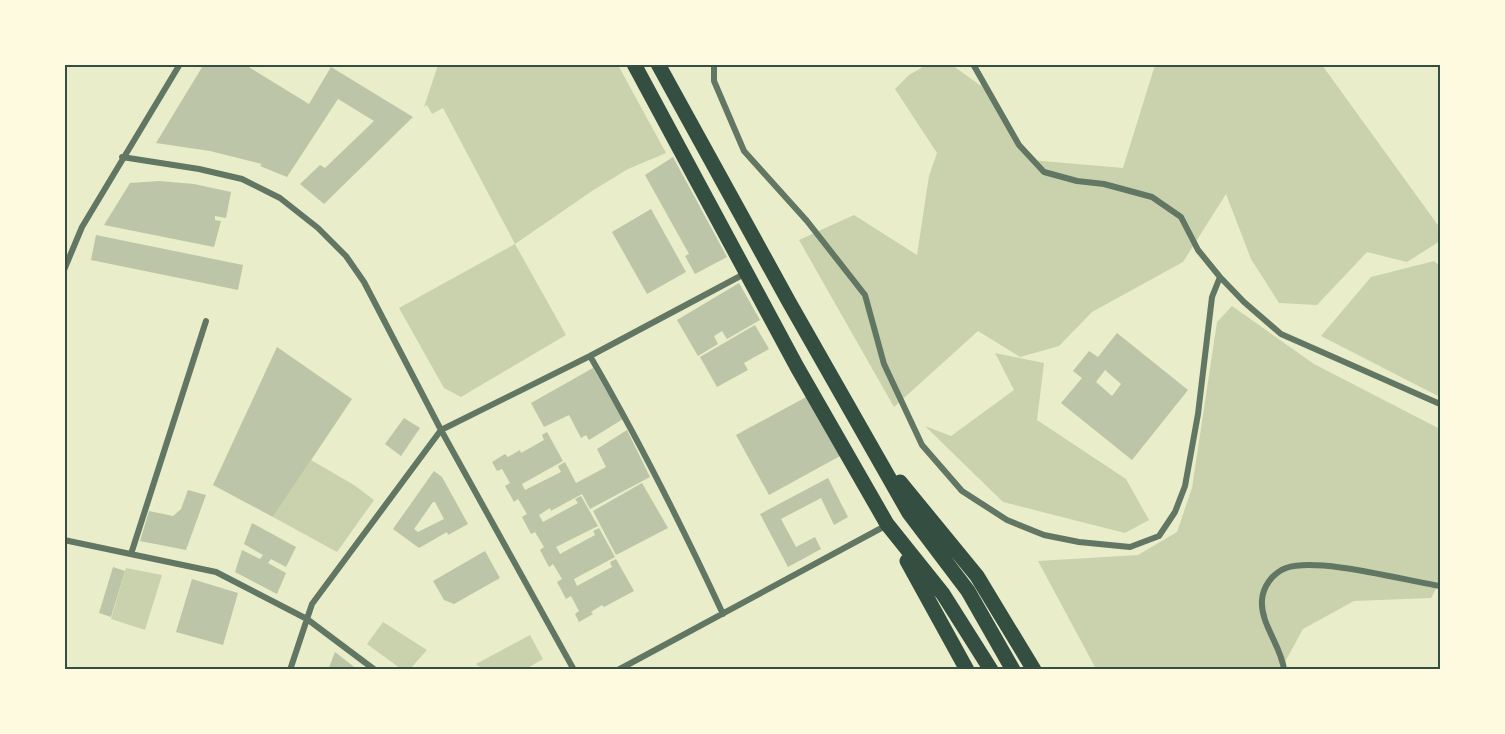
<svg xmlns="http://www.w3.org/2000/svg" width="1505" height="734" font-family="'Sofia Sans Condensed',sans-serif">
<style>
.green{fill:#cad2ad}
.building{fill:#bcc5a7;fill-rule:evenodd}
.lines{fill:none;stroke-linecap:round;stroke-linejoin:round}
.minor{stroke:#617663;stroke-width:6}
.trunk{stroke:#344e41;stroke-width:15}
.neatline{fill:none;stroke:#344e41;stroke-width:2}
</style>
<rect width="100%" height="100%" fill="#e9edc9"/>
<!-- green -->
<path class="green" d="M 928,64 L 952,65 L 988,91 L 1031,160 L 1123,168 L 1155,65 L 1322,65 L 1440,228 L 1440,241 L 1407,262 L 1367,252 L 1317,305 L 1279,303 L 1251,259 L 1226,194 L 1183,262 L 1092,312 L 1059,346 L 1020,357 L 978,331 L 894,407 L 799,240 L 854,215 L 917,255 L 929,176 L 937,153 L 895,89 L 909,75 Z
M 438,65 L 618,65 L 666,153 L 628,169 L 592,191 L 515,244 L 566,335 L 461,397 L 444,388 L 399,308 L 515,244 L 443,108 L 432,114 L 427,105 L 424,107 Z
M 1434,261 L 1440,266 L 1440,397 L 1321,336 L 1371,277 Z
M 1232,306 L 1314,364 L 1440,429 L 1440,582 L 1431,598 L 1354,601 L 1303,629 L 1281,669 L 1096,669 L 1038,561 L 1138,555 L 1177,532 L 1192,488 L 1217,322 Z
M 995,353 L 1044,363 L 1037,420 L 1126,479 L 1149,520 L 1125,533 L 1003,502 L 925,426 L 951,436 L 1014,390 Z
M 311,460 L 354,485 L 374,500 L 337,552 L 273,517 Z
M 126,568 L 162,575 L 145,630 L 111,619 Z
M 383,622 L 427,650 L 410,669 L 401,669 L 367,644 Z
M 530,635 L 543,659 L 526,669 L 483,669 L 476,664 Z"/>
<!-- building -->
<path class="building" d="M 204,64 L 244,64 L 309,104 L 331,67 L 413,117 L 324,204 L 300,184 L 320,165 L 325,168 L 374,121 L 338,99 L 287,177 L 260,166 L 262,164 L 210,151 L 156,143 Z
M 673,157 L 727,257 L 695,274 L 685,256 L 689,254 L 645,175 Z
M 159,181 L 194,184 L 231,192 L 226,218 L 215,216 L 215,220 L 221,221 L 214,247 L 104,225 L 130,183 Z
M 651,209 L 686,272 L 647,294 L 612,232 Z
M 96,235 L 243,265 L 238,290 L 91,260 Z
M 739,283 L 760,320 L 727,339 L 722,331 L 714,336 L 718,344 L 698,356 L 677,320 Z
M 755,325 L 769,349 L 744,363 L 748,370 L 717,387 L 700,357 Z
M 1117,333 L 1188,390 L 1132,460 L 1061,403 L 1082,378 L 1073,371 L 1089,351 L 1098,357 ZM 1105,370 L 1121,384 L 1112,396 L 1096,382 Z
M 277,347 L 352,399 L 273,517 L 213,485 Z
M 593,368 L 623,419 L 589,440 L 586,435 L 581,438 L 569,415 L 544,427 L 531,403 Z
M 808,396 L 840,456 L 769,495 L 736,435 Z
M 404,418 L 420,428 L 401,456 L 385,444 Z
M 627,430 L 650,477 L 590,509 L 582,494 L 551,511 L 550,508 L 539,515 L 543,522 L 578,503 L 575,499 L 581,496 L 598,526 L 556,547 L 558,550 L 560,554 L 595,535 L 593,531 L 599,528 L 615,557 L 574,579 L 577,586 L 612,567 L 610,562 L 616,559 L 634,591 L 604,607 L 602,605 L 591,612 L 593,614 L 579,622 L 575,614 L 579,611 L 571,596 L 566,599 L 557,582 L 562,579 L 553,564 L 549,567 L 540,550 L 544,547 L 535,532 L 531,534 L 522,517 L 527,514 L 518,499 L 514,502 L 505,486 L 510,483 L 502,469 L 497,471 L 492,462 L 505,454 L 508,457 L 520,450 L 521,453 L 544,440 L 542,435 L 547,432 L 563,461 L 522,484 L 525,490 L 561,472 L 558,466 L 565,462 L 576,483 L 606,467 L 597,449 Z
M 434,471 L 442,477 L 468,524 L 448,535 L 447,532 L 419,548 L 393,529 ZM 433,502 L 435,502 L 444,519 L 418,532 L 414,529 Z
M 828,478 L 848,517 L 834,525 L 821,498 L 781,519 L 796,547 L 815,537 L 821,549 L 788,567 L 760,514 Z
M 642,483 L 668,528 L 616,555 L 593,511 Z
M 188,490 L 206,495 L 186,550 L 140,541 L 149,511 L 173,516 L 181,509 Z
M 252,523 L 296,547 L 286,567 L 271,559 L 268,563 L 286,573 L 277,594 L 235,572 L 242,550 L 260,559 L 263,555 L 244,544 Z
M 485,551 L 500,578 L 454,604 L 444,600 L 433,581 Z
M 113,567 L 125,571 L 111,617 L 99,613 Z
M 192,579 L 238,593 L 223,645 L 176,632 Z
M 335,652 L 358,670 L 328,670 Z"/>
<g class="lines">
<!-- minor -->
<path class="minor" d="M 714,64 L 714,81 L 744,151 L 807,221 L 865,295 L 884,364 L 922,445 L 962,491 L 1007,520 L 1044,535 L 1079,542 L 1130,547 L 1159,536 L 1175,512 L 1185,486 L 1198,414 L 1212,297 L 1220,277
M 973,64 L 1019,145 L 1044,172 L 1077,181 L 1104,184 L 1152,197 L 1181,217 L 1198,250 L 1220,277 L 1244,302 L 1281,334 L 1440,404
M 122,157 L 199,169 L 242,179 L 280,198 L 318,228 L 346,256 L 364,282 L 441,430 L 574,670
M 64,270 L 82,227 L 180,64
M 590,356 C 639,440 682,526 723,614
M 64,540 L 216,572 L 307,619 L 375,670
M 131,554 L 206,321
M 290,670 L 312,604 L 441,430 L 590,356 L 746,273
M 618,670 L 887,525
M 1284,670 C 1282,647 1260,624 1262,600 C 1263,586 1273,573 1286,568 C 1318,557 1403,580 1440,586"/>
<!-- trunk -->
<path class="trunk" d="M 634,64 L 797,367 L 887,524 L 943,594 L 991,670
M 658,64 L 789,302 L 909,513 L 968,591 L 1013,670
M 900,482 L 977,576 L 1034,670
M 907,561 L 967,670"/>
</g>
<!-- border -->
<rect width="1505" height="734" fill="none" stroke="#fefae0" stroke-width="132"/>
<rect x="66" y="66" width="1373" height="602" class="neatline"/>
</svg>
